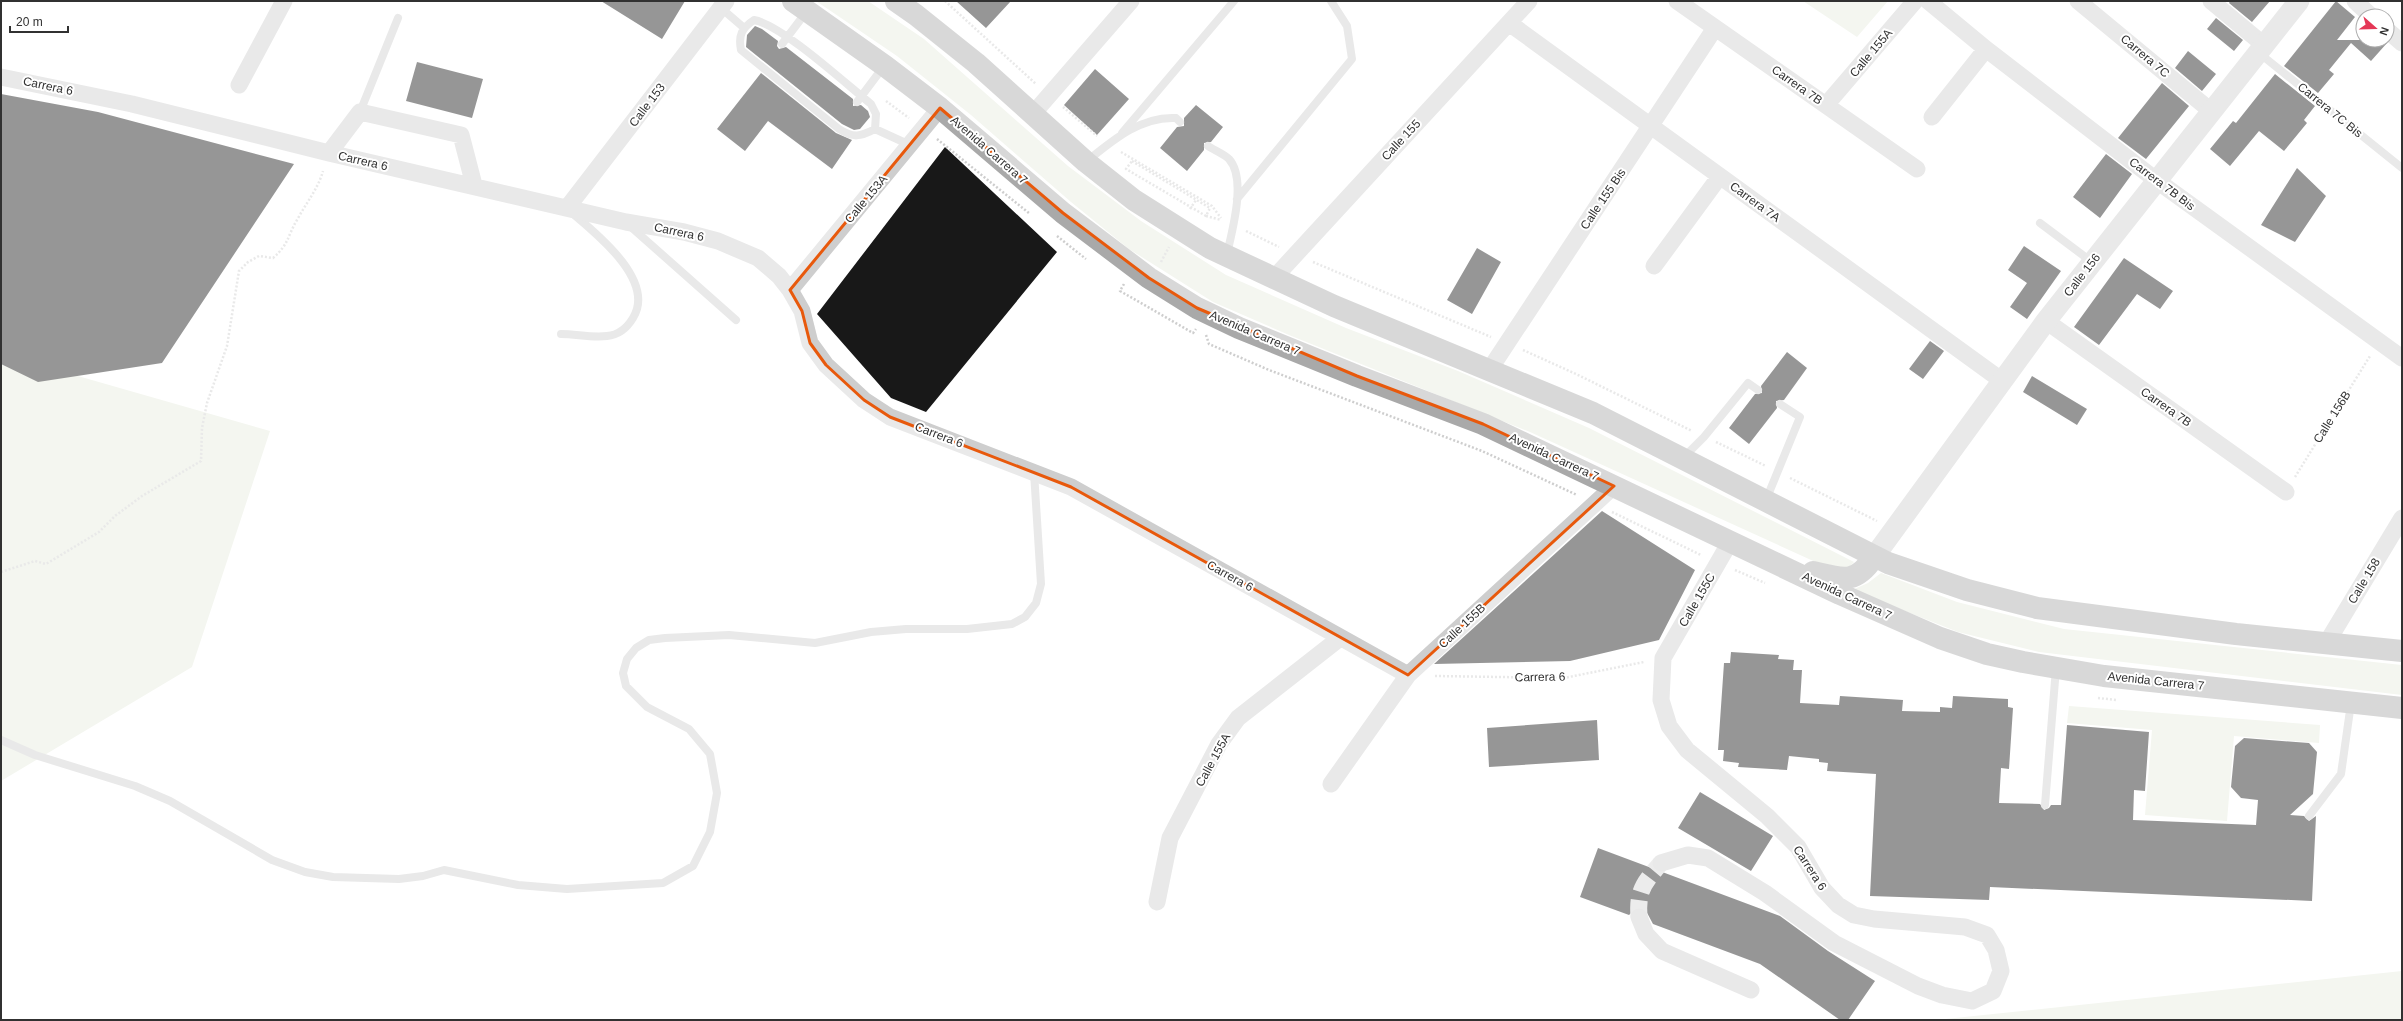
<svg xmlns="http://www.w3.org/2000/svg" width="2403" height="1021" font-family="Arial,sans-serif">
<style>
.green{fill:#e6ebdd}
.building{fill:#181818}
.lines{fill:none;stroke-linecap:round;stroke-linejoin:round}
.minor-tunnel{stroke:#d6d6d6;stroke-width:17;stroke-dasharray:17 8;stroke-linecap:butt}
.path{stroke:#cecece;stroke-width:2.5;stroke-dasharray:2 2;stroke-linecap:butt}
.service{stroke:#cecece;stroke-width:8}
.minor{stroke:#cecece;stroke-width:17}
.tertiary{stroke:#cecece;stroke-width:21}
.primary{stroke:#a9a9a9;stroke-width:22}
.marked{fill:none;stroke:#e8590c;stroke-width:3;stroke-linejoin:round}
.labels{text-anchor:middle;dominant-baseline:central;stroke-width:4;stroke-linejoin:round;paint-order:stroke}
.street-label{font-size:12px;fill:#313131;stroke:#fff}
</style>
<rect width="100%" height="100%" fill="#fff"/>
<!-- green -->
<path class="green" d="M 816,1 L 868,1 L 924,39 L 1068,166 L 1141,221 L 1226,275 L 1346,328 L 1458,371 L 1589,428 L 1854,562 L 1846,571 L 1831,569 L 1530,432 L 1289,335 L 1213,302 L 1129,249 L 1071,202 L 971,115 L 897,56 Z
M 1803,1 L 1888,1 L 1857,37 Z
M 1,354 L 270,431 L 192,667 L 1,781 Z
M 1881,573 L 1957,602 L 2064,629 L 2402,665 L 2402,695 L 2039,652 L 1958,632 L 1852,590 L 1868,583 Z
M 2069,706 L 2320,725 L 2319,743 L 2234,736 L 2227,821 L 2145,815 L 2152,730 L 2067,723 Z
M 2402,971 L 2402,1020 L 1936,1020 Z"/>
<!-- building -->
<path class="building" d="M 601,1 L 685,1 L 662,39 Z
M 956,1 L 1011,1 L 986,28 Z
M 2230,1 L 2270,1 L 2252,22 L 2229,3 Z
M 2336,1 L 2355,17 L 2337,40 L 2383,40 L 2387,43 L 2371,61 L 2351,43 L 2329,70 L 2334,74 L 2318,93 L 2284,66 Z
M 2216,18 L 2243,40 L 2234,51 L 2207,29 Z
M 755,26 L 762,29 L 778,41 L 777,46 L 779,49 L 786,47 L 853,99 L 853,106 L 861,105 L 868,111 L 870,117 L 860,129 L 854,130 L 842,124 L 746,47 L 747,35 Z
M 2188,51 L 2216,74 L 2202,91 L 2175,68 Z
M 417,62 L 483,79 L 472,118 L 406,101 Z
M 1095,69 L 1129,99 L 1097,135 L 1064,105 Z
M 761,73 L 836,133 L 852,140 L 832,169 L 768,121 L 745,151 L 717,129 Z
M 2275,74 L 2315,106 L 2304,120 L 2307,123 L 2284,151 L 2259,131 L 2230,166 L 2210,149 L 2233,121 L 2236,123 Z
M 2162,83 L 2189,106 L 2146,159 L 2118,138 Z
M 1,94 L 98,112 L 294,164 L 162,363 L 38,382 L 1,364 Z
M 1196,105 L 1223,127 L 1211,142 L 1204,143 L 1204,150 L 1187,171 L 1160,148 L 1177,127 L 1184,126 L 1184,118 Z
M 945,147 L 1057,252 L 926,412 L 891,398 L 817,314 Z
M 2106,154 L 2132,174 L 2100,218 L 2073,197 Z
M 2297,168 L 2326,196 L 2295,242 L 2261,225 Z
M 2024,246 L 2061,271 L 2027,319 L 2010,307 L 2027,283 L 2008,270 Z
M 1477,248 L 1501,262 L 1472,314 L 1447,300 Z
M 2124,258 L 2173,291 L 2160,309 L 2137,294 L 2099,345 L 2074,327 Z
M 1930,341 L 1944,351 L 1923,379 L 1909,369 Z
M 1787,352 L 1807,368 L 1784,400 L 1776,401 L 1777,408 L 1749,444 L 1729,428 L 1755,394 L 1762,393 L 1761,386 Z
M 2032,376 L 2087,409 L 2077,425 L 2023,392 Z
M 1602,511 L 1695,570 L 1659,640 L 1570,661 L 1434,664 Z
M 1731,652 L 1779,655 L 1778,659 L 1794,660 L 1793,670 L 1802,670 L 1800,703 L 1839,705 L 1840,696 L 1903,700 L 1902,711 L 1940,712 L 1940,707 L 1952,708 L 1953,696 L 2008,699 L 2008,707 L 2013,708 L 2009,769 L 2001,768 L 1999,803 L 2040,804 L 2044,810 L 2049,808 L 2051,805 L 2061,805 L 2067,725 L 2149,732 L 2145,791 L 2134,790 L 2133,820 L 2256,825 L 2258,800 L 2241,798 L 2231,787 L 2235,746 L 2244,738 L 2309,743 L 2317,752 L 2313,794 L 2290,815 L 2304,816 L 2309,821 L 2316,816 L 2312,901 L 1990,887 L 1989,900 L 1870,896 L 1876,774 L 1827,771 L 1828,763 L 1819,762 L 1819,759 L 1789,756 L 1787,770 L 1738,767 L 1739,763 L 1723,761 L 1724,750 L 1718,750 L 1724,663 L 1730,663 Z
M 1597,720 L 1599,760 L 1489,767 L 1487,728 Z
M 1700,792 L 1773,836 L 1751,871 L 1678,828 Z
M 1598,848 L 1780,916 L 1828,951 L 1875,981 L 1848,1020 L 1840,1020 L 1760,964 L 1653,924 L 1645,909 L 1636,908 L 1629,915 L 1580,897 Z"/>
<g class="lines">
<!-- minor-tunnel -->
<path class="minor-tunnel" d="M 1639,917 C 1637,890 1644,883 1661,863"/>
<!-- path -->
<path class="path" d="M 945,1 L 1036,84
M 886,101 L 909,118
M 1063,107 L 1097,136
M 937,139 L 1030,214
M 1121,152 L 1212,206 L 1221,218
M 1132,161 L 1210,208 L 1206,216 L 1126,169 Z
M 1190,209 L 1196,200
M 1206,216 L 1221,220
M 1246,231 L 1279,247
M 1057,236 L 1086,259
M 1161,262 L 1169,247
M 1313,262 L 1491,337
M 1124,284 L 1120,291 L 1193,333 L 1196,329
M 1206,335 L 1209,344 L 1269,370 L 1482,451 L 1577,495
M 1523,350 L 1576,374 L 1692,431
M 1716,442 L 1766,466
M 2295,477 L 2370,356
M 1790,478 L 1877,521
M 1612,512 L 1701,555
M 1735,570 L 1765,583
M 1,572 L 35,561 L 46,564 L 99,532 L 115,516 L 142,496 L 201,461 L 202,428 L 207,403 L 227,346 L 239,271 L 248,262 L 259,256 L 273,258 C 289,244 287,237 297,220 C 306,203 318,189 323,171
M 1435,676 L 1564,678 L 1644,662
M 2098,698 L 2117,700"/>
<!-- service -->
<path class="service" d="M 721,8 L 743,27
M 782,44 L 807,11
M 2259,53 L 2402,168
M 857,102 L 884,66
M 360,112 L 398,18
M 875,129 L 876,114 L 871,104 C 846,84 782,25 754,20 C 742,28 738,35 741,50 L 839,129 C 853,138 860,137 875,129 L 910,145
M 1122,133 L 1234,1
M 1208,146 C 1214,150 1224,154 1229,159 C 1247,179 1232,231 1227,254
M 1086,162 C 1113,140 1141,116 1176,118 L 1180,122
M 1237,199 L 1352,59 L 1347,26 L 1331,1
M 2040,223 L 2092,262
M 631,227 L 736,320
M 561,334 C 576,334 592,338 607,336 C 619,335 627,328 633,318 C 656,281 597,234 572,213
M 1683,458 L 1704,437 L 1748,383 L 1758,390
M 1766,500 L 1800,417 L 1780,404
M 1,740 L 35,755 L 135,786 L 170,801 L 272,860 L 305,872 L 333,877 L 399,879 L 423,876 L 444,870 L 518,885 L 567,889 L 663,883 L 693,866 L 710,832 L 717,793 L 710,754 L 689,729 L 647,707 L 626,686 L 623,673 L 627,659 L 636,648 L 649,640 L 665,638 L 729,635 L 815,643 L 871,632 L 906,629 L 967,629 L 1012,624 L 1025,617 L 1036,603 L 1041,584 L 1034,472
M 2045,805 L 2056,668
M 2309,816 L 2341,774 L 2351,703"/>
<!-- minor -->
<path class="minor" d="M 1677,1 L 1917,169
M 1928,1 L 1986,49 L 2156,180 L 2402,358
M 2078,1 L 2211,111
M 2211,1 L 2264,45
M 2355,1 L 2371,16
M 1509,23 L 2001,380
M 2387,30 L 2402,43
M 1,77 L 132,104 L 329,153 L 626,222 L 684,232 L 718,241 L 758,258 L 779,276 L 790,290 L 802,311 L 810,343 L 826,365 L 864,400 L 890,417 L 1071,487 L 1408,675
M 239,85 L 284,1
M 1826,105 L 1915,1
M 1032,115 L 1131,1
M 1932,117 L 1986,49
M 329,153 L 360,112 L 461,135 L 474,185
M 567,208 L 726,1
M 1654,266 L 1720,176
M 1273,279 L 1529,1
M 790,290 L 940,108
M 2046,321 L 2286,492
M 1490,369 L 1715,28
M 2326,644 L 2402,518
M 1331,784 L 1408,675 L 1614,486
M 1661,863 L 1688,855 L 1708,858 L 1765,893 L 1834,943 L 1918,986 L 1942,995 L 1972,1001 L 1993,991 L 2001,971 L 1996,950 L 1987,935 L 1965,927 L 1874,919 L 1854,915 L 1838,905 L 1822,888 L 1798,847 L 1767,816 L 1687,750 L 1669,726 L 1661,700 L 1663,658 L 1730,542
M 1157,902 L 1170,838 L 1219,744 L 1238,718 L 1340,638
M 1639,917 L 1646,934 L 1662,951 L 1751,990"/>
<!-- tertiary -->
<path class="tertiary" d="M 1874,557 L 2046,321 L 2299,1"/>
<!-- primary -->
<path class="primary" d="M 793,1 L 885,66 L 940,108 L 1063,213 L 1149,278 L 1197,308 L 1239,328 L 1357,376 L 1483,424 L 1840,594 L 1940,638 L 1987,654 L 2023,662 L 2104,676 L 2402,708
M 896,1 L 916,15 L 976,63 L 1086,162 L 1134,200 L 1210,248 L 1334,306 L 1593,413 L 1888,563 L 1967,590 L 2037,608 L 2236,634 L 2402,651
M 1813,572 C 1843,579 1855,585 1874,557"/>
</g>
<!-- marked area -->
<path d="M0 0H2403V1021H0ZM 940,108 L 1063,213 L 1149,278 L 1197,308 L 1357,376 L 1483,424 L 1614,486 L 1408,675 L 1071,487 L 890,417 L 864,400 L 826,365 L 810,343 L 802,311 L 790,290 Z" fill="#fff" fill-opacity=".55" fill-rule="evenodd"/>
<path class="marked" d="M 940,108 L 1063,213 L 1149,278 L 1197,308 L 1357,376 L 1483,424 L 1614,486 L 1408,675 L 1071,487 L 890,417 L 864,400 L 826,365 L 810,343 L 802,311 L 790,290 Z"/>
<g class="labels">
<!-- street labels -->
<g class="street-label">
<text transform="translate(1871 53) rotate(-50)">Calle 155A</text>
<text transform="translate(2145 56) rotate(40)">Carrera 7C</text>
<text transform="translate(1797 85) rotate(35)">Carrera 7B</text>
<text transform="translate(48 86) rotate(12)">Carrera 6</text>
<text transform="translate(647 105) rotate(-53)">Calle 153</text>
<text transform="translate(2330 110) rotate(39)">Carrera 7C Bis</text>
<text transform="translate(1401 140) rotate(-47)">Calle 155</text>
<text transform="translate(989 150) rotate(41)">Avenida Carrera 7</text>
<text transform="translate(363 161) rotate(13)">Carrera 6</text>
<text transform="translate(2162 184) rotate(37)">Carrera 7B Bis</text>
<text transform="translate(866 199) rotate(-50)">Calle 153A</text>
<text transform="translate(1603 199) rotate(-56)">Calle 155 Bis</text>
<text transform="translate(1755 202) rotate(36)">Carrera 7A</text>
<text transform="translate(679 232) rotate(12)">Carrera 6</text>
<text transform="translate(2082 275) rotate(-52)">Calle 156</text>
<text transform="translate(1255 333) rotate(23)">Avenida Carrera 7</text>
<text transform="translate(2166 407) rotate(35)">Carrera 7B</text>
<text transform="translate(2332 417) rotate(-58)">Calle 156B</text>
<text transform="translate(939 435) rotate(21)">Carrera 6</text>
<text transform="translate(1554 457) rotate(25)">Avenida Carrera 7</text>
<text transform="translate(1230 576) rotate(29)">Carrera 6</text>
<text transform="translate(2364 581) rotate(-59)">Calle 158</text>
<text transform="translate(1847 596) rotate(25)">Avenida Carrera 7</text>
<text transform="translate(1697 600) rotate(-60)">Calle 155C</text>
<text transform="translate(1462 626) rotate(-43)">Calle 155B</text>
<text transform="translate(1540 677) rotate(-1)">Carrera 6</text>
<text transform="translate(2156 681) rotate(6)">Avenida Carrera 7</text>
<text transform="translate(1213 760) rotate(-61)">Calle 155A</text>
<text transform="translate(1810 868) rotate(57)">Carrera 6</text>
</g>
</g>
<!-- border -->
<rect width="2403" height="1021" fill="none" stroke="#313131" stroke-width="4"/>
<!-- north arrow -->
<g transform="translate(2375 28) rotate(110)"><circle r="19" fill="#ffffff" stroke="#adadad"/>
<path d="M0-3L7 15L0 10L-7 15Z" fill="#e43756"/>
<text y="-6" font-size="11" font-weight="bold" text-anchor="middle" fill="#313131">N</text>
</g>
<!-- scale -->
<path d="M10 26v6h58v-6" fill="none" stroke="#313131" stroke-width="2"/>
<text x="16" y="26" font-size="12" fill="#313131" stroke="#ffffff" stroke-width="3" paint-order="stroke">20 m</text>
</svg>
